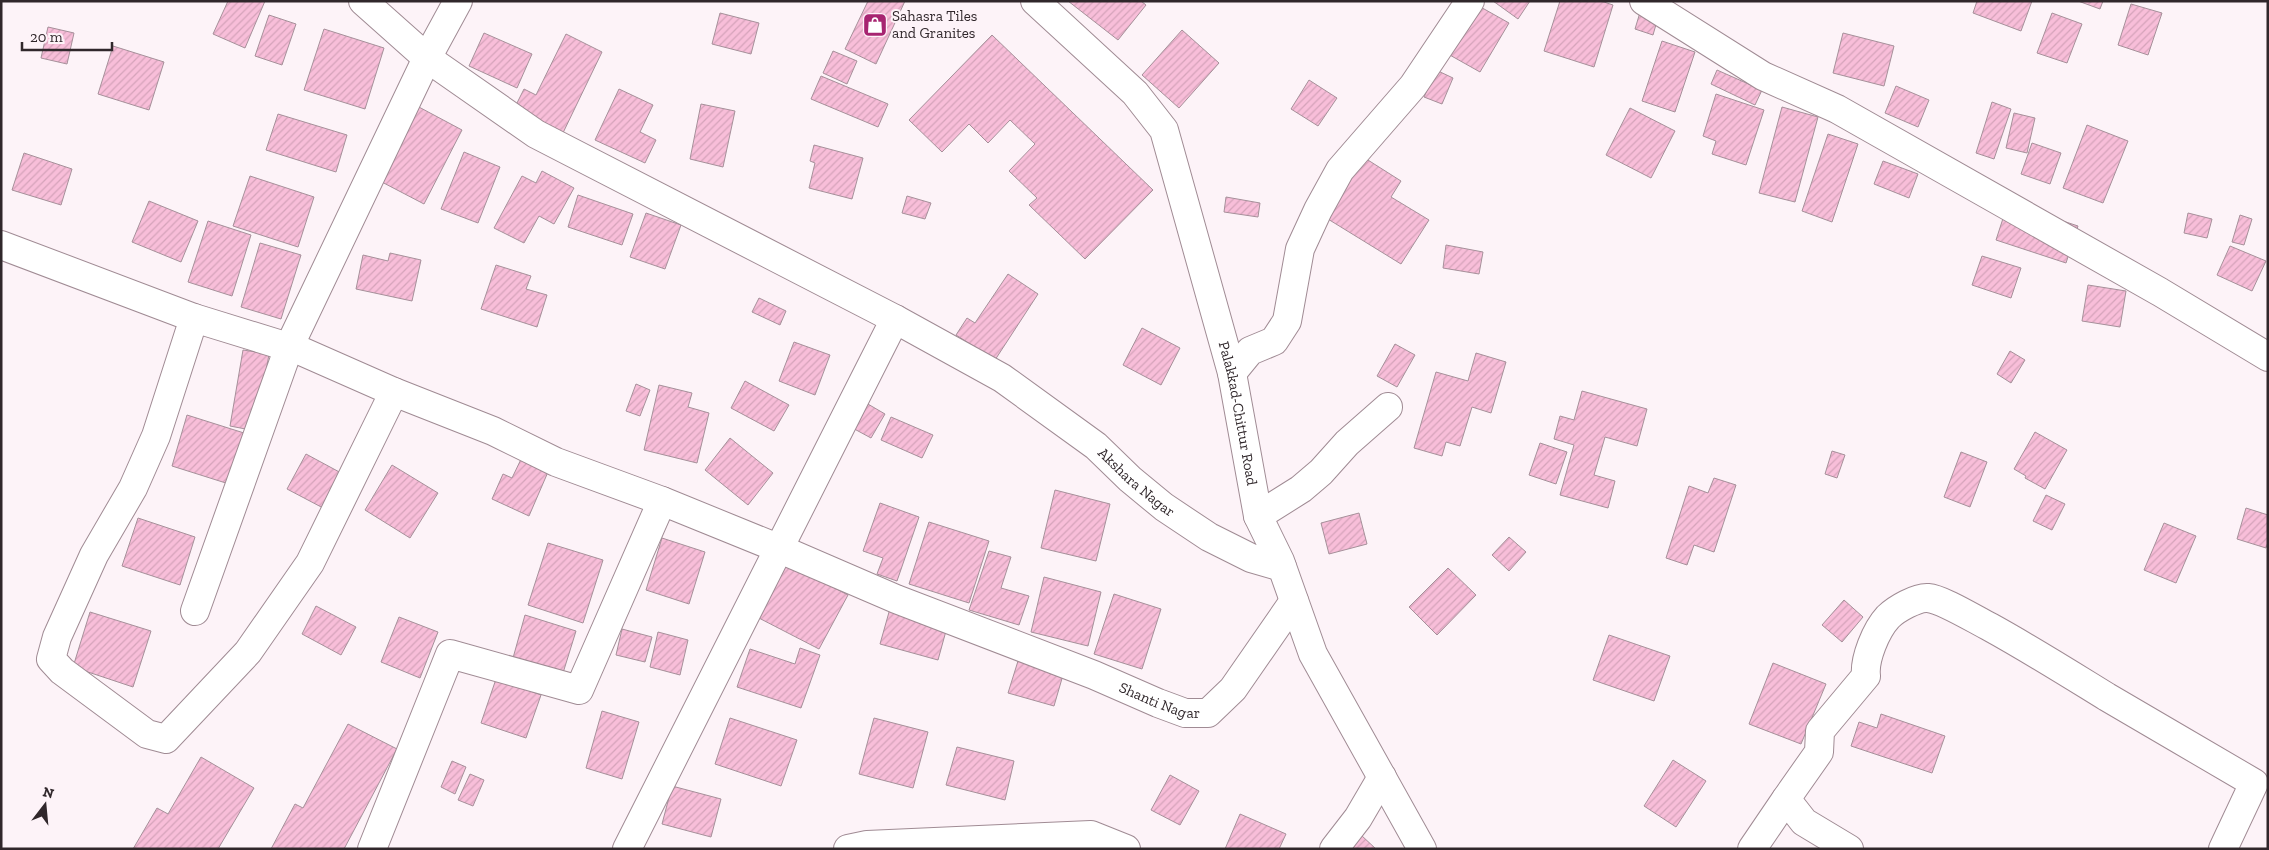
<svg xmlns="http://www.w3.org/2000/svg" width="2269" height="850" font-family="'Zilla Slab',serif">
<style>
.building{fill:url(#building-hatch);stroke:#a6909a}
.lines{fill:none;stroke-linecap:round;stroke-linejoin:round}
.minor-casing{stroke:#a08b94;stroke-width:30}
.major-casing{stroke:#a08b94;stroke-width:30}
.minor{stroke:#fff;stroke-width:28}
.major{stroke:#fff;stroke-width:28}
.labels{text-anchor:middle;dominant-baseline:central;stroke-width:4;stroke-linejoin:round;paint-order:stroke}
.poi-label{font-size:15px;fill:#30272b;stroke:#fdf3f8;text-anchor:start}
.street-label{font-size:15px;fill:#30272b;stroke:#fdf3f8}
</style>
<defs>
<pattern id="building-hatch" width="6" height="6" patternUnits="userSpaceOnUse" patternTransform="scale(1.25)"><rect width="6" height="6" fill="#f8bed9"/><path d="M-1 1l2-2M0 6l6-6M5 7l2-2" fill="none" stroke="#d5a3ba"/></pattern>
</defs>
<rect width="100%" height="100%" fill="#fdf3f8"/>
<!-- building -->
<path class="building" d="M 228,1 L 265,1 L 245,48 L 213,34 Z
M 868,1 L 905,1 L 876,64 L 845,49 Z
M 1068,1 L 1141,1 L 1146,5 L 1118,40 Z
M 1493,1 L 1530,1 L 1518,19 Z
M 1560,1 L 1601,1 L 1613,5 L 1594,67 L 1544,51 Z
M 1977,1 L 2032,1 L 2021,31 L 1973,13 Z
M 2078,1 L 2103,1 L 2100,9 Z
M 2131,4 L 2162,13 L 2148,55 L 2118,45 Z
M 1477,5 L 1509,23 L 1480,72 L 1448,54 Z
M 1641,9 L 1659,14 L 1653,35 L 1635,29 Z
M 720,13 L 759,23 L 751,54 L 712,44 Z
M 2052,13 L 2082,24 L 2067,63 L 2037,53 Z
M 269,15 L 296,24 L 282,65 L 255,56 Z
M 48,27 L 74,33 L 67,64 L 41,58 Z
M 324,29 L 384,48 L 365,109 L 304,90 Z
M 1182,30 L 1219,63 L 1179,108 L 1142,75 Z
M 484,33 L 532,54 L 517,88 L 469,66 Z
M 1843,33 L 1894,46 L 1884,86 L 1833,73 Z
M 566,34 L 602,52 L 561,137 L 512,113 L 524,89 L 536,95 Z
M 992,35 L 1153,190 L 1085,259 L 1029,205 L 1037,198 L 1009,171 L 1035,144 L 1010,120 L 988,143 L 969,124 L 942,152 L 909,120 Z
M 1662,41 L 1695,52 L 1675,112 L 1642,101 Z
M 113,46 L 164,62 L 149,110 L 98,94 Z
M 833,51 L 857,61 L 847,84 L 823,73 Z
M 1436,70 L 1453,78 L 1442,104 L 1424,97 Z
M 1717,70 L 1762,90 L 1755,105 L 1711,84 Z
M 821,76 L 888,104 L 878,127 L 811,99 Z
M 1309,80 L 1337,98 L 1318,126 L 1291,109 Z
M 1896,86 L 1929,100 L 1918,127 L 1885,113 Z
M 619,89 L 653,105 L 640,132 L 656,140 L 645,163 L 595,140 Z
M 1716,94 L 1764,110 L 1746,165 L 1712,154 L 1716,141 L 1703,136 Z
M 1992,102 L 2011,109 L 1994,159 L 1976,153 Z
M 701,104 L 735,111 L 723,167 L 690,159 Z
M 417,106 L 462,130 L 424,204 L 378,180 Z
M 1782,107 L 1818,117 L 1795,202 L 1759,193 Z
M 1630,108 L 1675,131 L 1651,178 L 1606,155 Z
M 2014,113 L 2035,118 L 2027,153 L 2006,148 Z
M 278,114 L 347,135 L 336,172 L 266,150 Z
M 2087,125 L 2128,141 L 2103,203 L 2063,188 Z
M 1828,134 L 1858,144 L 1832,222 L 1802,211 Z
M 2032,143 L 2061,153 L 2050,184 L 2021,174 Z
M 814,145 L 863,158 L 852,199 L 809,188 L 815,163 L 810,161 Z
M 464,152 L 500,167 L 478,223 L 441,209 Z
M 24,153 L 72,169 L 61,205 L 12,190 Z
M 1360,155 L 1401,181 L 1391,197 L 1429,220 L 1401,264 L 1323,216 Z
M 1883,161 L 1918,174 L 1909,198 L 1874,184 Z
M 542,171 L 574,188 L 554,224 L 539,216 L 524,243 L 494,228 L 522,176 L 536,183 Z
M 250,176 L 314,197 L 298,247 L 233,226 Z
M 578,195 L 633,214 L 622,245 L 568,227 Z
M 907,196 L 931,203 L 925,219 L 902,213 Z
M 1226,197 L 1260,203 L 1258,217 L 1224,212 Z
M 149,201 L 198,221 L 181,262 L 132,242 Z
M 2008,203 L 2078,226 L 2066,263 L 1996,240 Z
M 646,213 L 681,225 L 665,269 L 630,257 Z
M 2188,213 L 2212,219 L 2207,238 L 2184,233 Z
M 2240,215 L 2252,219 L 2244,245 L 2232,242 Z
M 208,221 L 251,235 L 232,296 L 188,282 Z
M 260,243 L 301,255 L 281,319 L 241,307 Z
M 1446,245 L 1483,252 L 1479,274 L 1443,268 Z
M 2230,246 L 2266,261 L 2252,291 L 2217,275 Z
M 390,253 L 421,260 L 412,301 L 356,289 L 363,255 L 388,261 Z
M 1982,256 L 2021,268 L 2011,298 L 1972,285 Z
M 496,265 L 531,276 L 526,289 L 547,295 L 537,327 L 481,309 Z
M 1008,274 L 1038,294 L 995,360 L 956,335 L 967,318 L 975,323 Z
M 2088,285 L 2126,291 L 2120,327 L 2082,321 Z
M 759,298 L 786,311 L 780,325 L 752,312 Z
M 1142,328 L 1180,348 L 1161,385 L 1123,365 Z
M 794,342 L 830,355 L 815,395 L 779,381 Z
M 1395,344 L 1415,355 L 1397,387 L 1377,376 Z
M 243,350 L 269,354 L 256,431 L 230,426 Z
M 2010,351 L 2025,360 L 2011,383 L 1997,374 Z
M 1476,353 L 1506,362 L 1491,413 L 1472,407 L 1460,446 L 1446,442 L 1442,456 L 1414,448 L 1436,372 L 1468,381 Z
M 745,381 L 789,405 L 774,431 L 731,408 Z
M 636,384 L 650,390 L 640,416 L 626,411 Z
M 659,385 L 692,393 L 688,407 L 709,413 L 697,463 L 644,450 Z
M 1582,391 L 1647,409 L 1637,446 L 1605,437 L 1594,475 L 1615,481 L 1608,508 L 1560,495 L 1574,445 L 1554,439 L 1560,416 L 1574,420 Z
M 861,400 L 885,414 L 871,438 L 847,425 Z
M 187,415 L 244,433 L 229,484 L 172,466 Z
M 891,417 L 933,435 L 922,458 L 881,440 Z
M 2035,432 L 2067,450 L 2045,489 L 2025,478 L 2026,476 L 2014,469 Z
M 730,438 L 773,473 L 748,505 L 705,470 Z
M 1540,443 L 1567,452 L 1556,484 L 1529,475 Z
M 1832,451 L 1845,455 L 1837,478 L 1825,474 Z
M 1961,452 L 1987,462 L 1970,507 L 1944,497 Z
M 524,453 L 551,465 L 529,516 L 492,499 L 503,474 L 512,478 Z
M 306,454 L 343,474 L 325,509 L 287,489 Z
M 392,465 L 438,493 L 410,538 L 365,510 Z
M 1714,478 L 1736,485 L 1714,552 L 1694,545 L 1687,565 L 1666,558 L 1689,486 L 1708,493 Z
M 1055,490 L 1110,504 L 1096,561 L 1041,548 Z
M 2046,495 L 2065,504 L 2052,530 L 2033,521 Z
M 880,503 L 919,517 L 897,581 L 877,574 L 883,558 L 863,551 Z
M 2246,508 L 2268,515 L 2268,542 L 2266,548 L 2237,539 Z
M 1359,513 L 1367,544 L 1329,554 L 1321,523 Z
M 138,518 L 195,537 L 180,585 L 122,566 Z
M 929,522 L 989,541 L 969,603 L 909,584 Z
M 2164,523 L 2196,536 L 2176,583 L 2144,570 Z
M 1509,537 L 1526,552 L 1509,571 L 1492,555 Z
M 662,538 L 705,552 L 689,604 L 646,590 Z
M 548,543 L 603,560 L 583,623 L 528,605 Z
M 989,551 L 1011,557 L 1001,588 L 1029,596 L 1019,625 L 969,610 Z
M 784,562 L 848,595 L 819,649 L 755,616 Z
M 1448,568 L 1476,595 L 1437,635 L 1409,607 Z
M 1044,577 L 1101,592 L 1088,646 L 1031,632 Z
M 1114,594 L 1161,609 L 1142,669 L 1094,654 Z
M 1844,600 L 1863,617 L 1842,642 L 1822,625 Z
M 891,605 L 949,620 L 938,660 L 880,644 Z
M 316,606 L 356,627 L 341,655 L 302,634 Z
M 90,612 L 151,631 L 133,687 L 73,667 Z
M 525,615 L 576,631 L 563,673 L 513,658 Z
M 399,617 L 438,632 L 420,678 L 381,662 Z
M 622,629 L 652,637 L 645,662 L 616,655 Z
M 658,632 L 688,640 L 680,675 L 650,667 Z
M 1609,635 L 1670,656 L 1654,701 L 1593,680 Z
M 800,648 L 820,655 L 801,708 L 737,687 L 750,649 L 795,664 Z
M 1018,661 L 1063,675 L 1054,706 L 1008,693 Z
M 1773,663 L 1826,684 L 1801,744 L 1749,724 Z
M 496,679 L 541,695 L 526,738 L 481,723 Z
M 602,711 L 639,722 L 622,779 L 586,768 Z
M 1881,714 L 1945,736 L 1932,773 L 1851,746 L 1859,722 L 1877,728 Z
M 730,718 L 797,740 L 781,786 L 715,764 Z
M 874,718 L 928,732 L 913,788 L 859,774 Z
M 348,724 L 397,749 L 344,849 L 271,849 L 295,804 L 303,808 Z
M 957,747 L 1014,761 L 1005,800 L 946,785 Z
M 201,757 L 254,788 L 218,849 L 133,849 L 157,808 L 168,814 Z
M 1673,760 L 1706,781 L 1676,827 L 1644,806 Z
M 452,761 L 466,767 L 455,794 L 441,787 Z
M 470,774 L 484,780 L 473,806 L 458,800 Z
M 1170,775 L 1199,791 L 1180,825 L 1151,810 Z
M 672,786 L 721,799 L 711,837 L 662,824 Z
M 1240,814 L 1286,834 L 1279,849 L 1225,849 Z
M 1361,835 L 1376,849 L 1348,849 Z"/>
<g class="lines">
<defs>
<g id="minor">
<path id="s1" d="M 363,1 L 427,58 L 536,134 L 895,319 L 1002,378 L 1096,446 L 1130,479 L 1164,507 L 1209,537 L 1251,558 L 1282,567"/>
<path d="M 1644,1 L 1763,76 L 1837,109 L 2160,292 L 2268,357"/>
<path d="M 1,245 L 194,318 L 156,436 L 133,488 L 94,555 L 57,637 L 51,659 L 62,671 L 147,734 L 166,739 L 248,652 L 310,563 L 394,392"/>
<path id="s2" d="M 194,318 L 301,351 L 394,392 L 493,431 L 556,462 L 662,501 L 780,549 L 896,599 L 1094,675 L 1158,703 L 1185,713 L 1208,713 L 1233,689 L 1294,601"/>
<path d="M 1232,373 L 1250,351 L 1274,341 L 1287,321 L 1300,249 L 1318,210 L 1340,170 L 1413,86 L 1470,1"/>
<path d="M 1258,516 L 1301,489 L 1321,472 L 1347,443 L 1388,407"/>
<path d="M 195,611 L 289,347 L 427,58 L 458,1"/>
<path d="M 372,849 L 450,654 L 579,690 L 662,501"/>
<path d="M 627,849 L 895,319"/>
<path d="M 848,849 L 867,845 L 1091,835 L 1126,849"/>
<path d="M 1334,849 L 1358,818 L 1382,777"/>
<path d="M 1752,849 L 1786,799"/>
<path d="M 1849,849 L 1804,822 L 1786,799 L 1819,752 L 1820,731 L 1866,676 C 1864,659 1876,630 1888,617 C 1896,609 1917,597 1928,598 C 1942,599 1976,620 1990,627 C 2030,649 2068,673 2107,697 C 2156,726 2205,754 2254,783 L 2223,849"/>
</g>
<g id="major">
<path id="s3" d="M 1035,1 L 1135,93 L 1164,130 L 1232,373 L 1258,516 L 1280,561 L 1313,654 L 1422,849"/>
</g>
</defs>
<!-- minor casing -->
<use href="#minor" class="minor-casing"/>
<!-- major casing -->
<use href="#major" class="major-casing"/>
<!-- minor -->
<use href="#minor" class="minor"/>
<!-- major -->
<use href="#major" class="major"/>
</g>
<!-- icons -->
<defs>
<symbol id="shop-square" viewBox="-11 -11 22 22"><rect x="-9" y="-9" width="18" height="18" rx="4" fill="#a72471" stroke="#fdf3f8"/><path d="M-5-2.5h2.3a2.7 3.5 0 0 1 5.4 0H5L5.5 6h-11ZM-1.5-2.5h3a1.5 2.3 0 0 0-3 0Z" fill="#fff"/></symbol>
</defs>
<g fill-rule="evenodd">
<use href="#shop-square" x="861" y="11" width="28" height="28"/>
</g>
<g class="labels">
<!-- poi labels -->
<g class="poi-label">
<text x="892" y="16">Sahasra Tiles<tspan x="892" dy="17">and Granites</tspan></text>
</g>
<!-- street labels -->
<g class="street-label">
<text stroke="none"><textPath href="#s3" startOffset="476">Palakkad-Chittur Road</textPath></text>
<text stroke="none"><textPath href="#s1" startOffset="915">Akshara Nagar</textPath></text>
<text stroke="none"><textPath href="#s2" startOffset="1040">Shanti Nagar</textPath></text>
</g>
</g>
<!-- border -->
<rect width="2269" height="850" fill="none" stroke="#30272b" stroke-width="5"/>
<!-- north arrow -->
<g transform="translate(45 805) rotate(16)" stroke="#fdf3f8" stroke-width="4" paint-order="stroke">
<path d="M0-4L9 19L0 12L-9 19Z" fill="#30272b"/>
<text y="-8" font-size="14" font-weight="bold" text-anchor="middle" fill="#30272b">N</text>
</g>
<!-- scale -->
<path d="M22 42v8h90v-8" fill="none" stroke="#30272b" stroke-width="2.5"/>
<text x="30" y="42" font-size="15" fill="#30272b" stroke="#fdf3f8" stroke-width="4" paint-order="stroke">20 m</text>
</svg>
